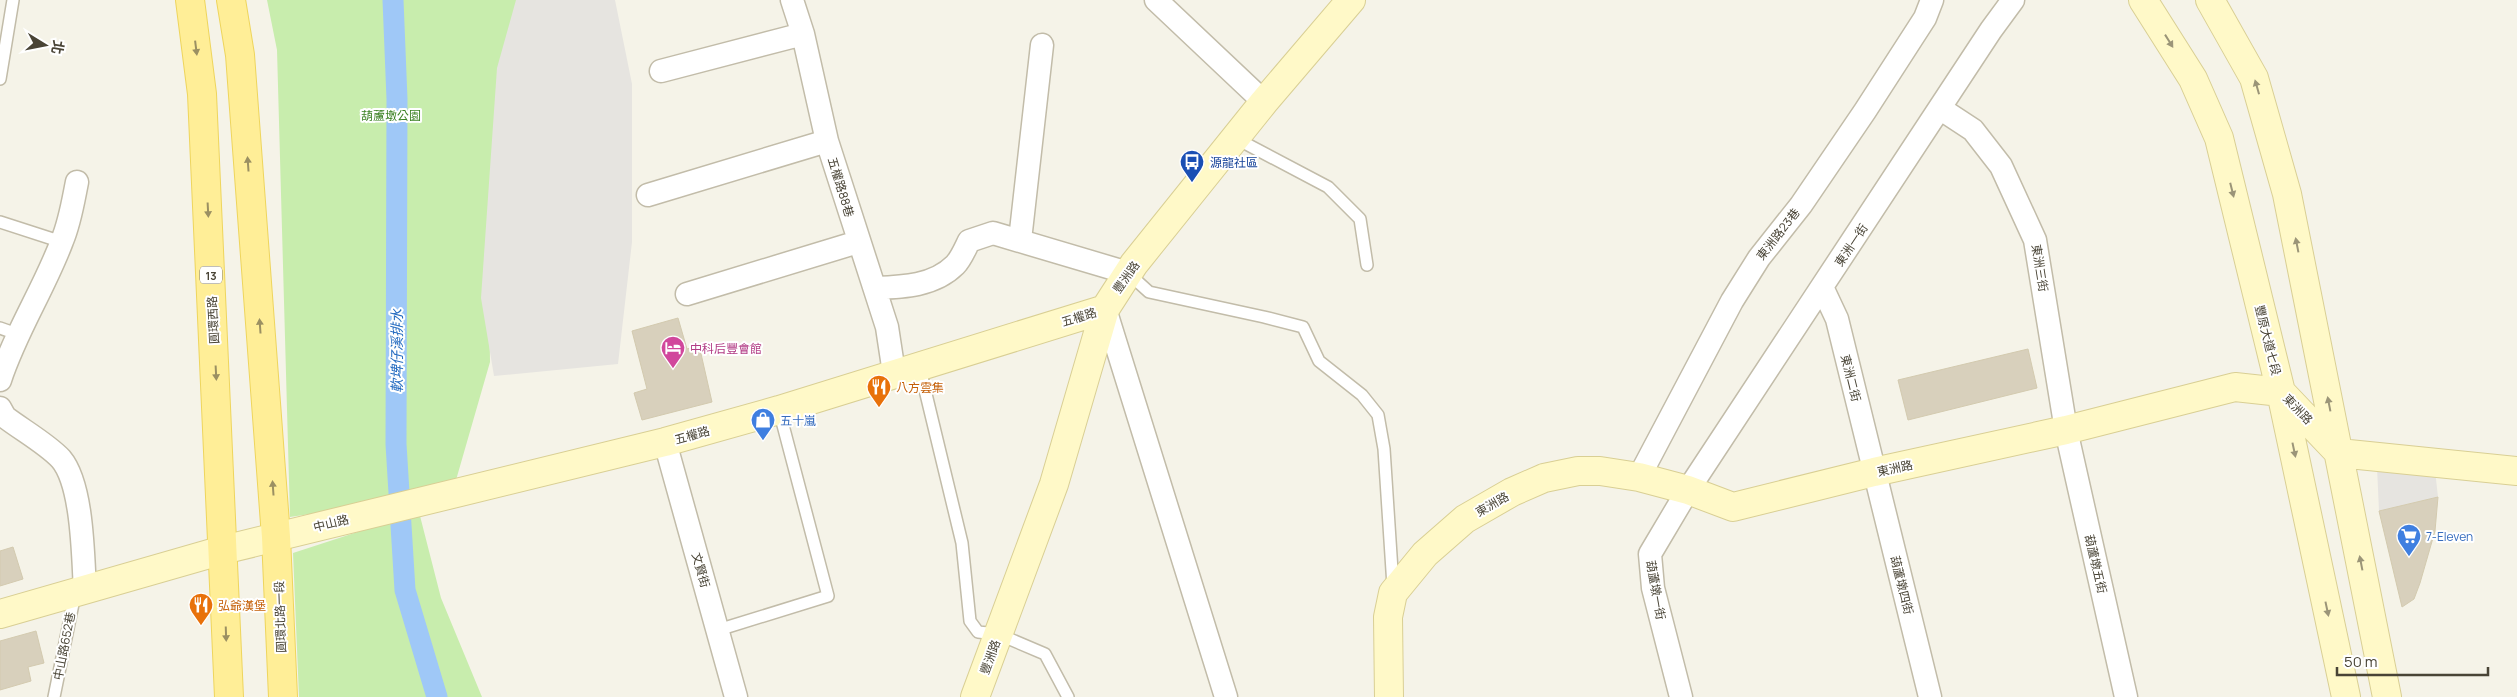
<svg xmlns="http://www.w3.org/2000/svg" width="2517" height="697" font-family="Manrope,'Noto Sans TC',sans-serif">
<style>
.green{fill:#c8edad}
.parking{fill:#e6e4e0}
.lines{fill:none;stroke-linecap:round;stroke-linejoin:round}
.canal{stroke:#9fc8f7;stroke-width:21}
.building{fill:#d8d0bc;stroke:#d3caaf}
.lane-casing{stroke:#c2bca9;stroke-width:14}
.street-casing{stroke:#c2bca9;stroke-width:25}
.secondary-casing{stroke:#d9cf94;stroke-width:30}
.primary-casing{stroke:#eed55d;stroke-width:30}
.lane{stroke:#fff;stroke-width:11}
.street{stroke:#fff;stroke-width:22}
.secondary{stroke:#fff9c8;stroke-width:28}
.primary{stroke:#ffee97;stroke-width:28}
.oneway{fill:#9b9578}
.oneway2{fill:#9b9062}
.labels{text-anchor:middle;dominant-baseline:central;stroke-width:4;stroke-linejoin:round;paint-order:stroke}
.shield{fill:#fff;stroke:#807c72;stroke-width:1}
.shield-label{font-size:11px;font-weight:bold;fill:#494436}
.park-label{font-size:12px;fill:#3b8123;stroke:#fff}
.transit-label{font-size:12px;fill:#164399;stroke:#fff;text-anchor:start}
.street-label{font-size:12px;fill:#494436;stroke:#fff}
.hotel-label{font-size:12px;fill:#b23c85;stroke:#fff;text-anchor:start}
.food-label{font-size:12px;fill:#c56008;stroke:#fff;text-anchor:start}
.shop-label{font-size:12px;fill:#366cbe;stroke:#fff;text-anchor:start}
.water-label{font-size:14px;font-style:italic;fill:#246bc0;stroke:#fff}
</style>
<rect width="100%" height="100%" fill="#f5f3e8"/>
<!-- green -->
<path class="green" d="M 267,0 L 519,0 L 488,234 L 490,362 L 454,487 L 409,499 L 290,517 L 277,50 Z
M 419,512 L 441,598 L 482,697 L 299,697 L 293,553 Z"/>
<!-- parking -->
<path class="parking" d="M 516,0 L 615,0 L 632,84 L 632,242 L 618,364 L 494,376 L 481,298 L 497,68 Z
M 2377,467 L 2435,470 L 2438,497 L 2379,511 Z"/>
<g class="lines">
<!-- canal -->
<path class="canal" d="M 393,0 L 397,99 L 396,444 L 405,590 L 437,697"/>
</g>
<!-- building -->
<path class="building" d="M 678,318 L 687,349 L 699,345 L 712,402 L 642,420 L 634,393 L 647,389 L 632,331 Z
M 2028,349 L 2037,388 L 1908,420 L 1898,380 Z
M 2438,497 L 2435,531 L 2420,583 L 2414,599 L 2402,607 L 2379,511 Z
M 13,547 L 23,579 L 0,586 L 0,551 Z
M 36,631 L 44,663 L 28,667 L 31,681 L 0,690 L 0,641 Z"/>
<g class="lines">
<defs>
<path id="lane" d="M 0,79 L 13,0
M 1237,139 L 1328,187 L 1360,219 L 1367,265
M 0,222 L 62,242
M 1128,273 L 1149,292 L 1264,317 L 1303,327 L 1319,361 L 1362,395 L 1378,415 L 1384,449 L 1393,586
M 0,328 L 17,334
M 919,365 L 962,543 L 970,621 L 978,632 L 998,634 L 1045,654 L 1068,697
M 718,630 L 828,596 L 779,410
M 54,697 L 75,594"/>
<path id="street" d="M 792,0 L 803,34 L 827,141 L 887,327 L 894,373
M 1156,0 L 1264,102
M 661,71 L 803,34
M 1941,109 L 1973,130 L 2001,166 L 2035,240 L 2066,430 L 2126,697
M 648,195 L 827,141
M 1020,240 L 1042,45
M 1822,287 L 1837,319 L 1930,697
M 875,288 C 903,287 934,286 955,265 C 961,259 965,249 969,241 L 993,233 L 1128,273
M 687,294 L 858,242
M 1105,309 L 1226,697
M 0,380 C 16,331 44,289 62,241 C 70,222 73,202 77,182
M 0,408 L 5,417 C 22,430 47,444 61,459 C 83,485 83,558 85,591
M 665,442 L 736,697
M 1639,477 L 1732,301 L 1759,258 L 1801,205 L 1865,111 L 1925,18 L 1932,0
M 1681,697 L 1653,588 L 1650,554 L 1688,490 L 1991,30 L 2013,0"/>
<path id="secondary" d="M 2143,0 L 2193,79 L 2219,138 L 2281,392 L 2346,697
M 2210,0 L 2254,78 L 2287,194 L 2387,697
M 0,614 L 223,550 L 665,442 L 779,410 L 1105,309
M 975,697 L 1054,484 L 1105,309 L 1134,264 L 1264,102 L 1351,0
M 1389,697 L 1388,617 L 1393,593 L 1425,554 L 1465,519 L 1512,492 L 1544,478 L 1578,471 L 1600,471 L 1639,477 L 1688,490 L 1733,507 L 1874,472 L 2066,430 L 2235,387 L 2281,392 L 2339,453 L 2517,471"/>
<path id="primary" d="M 190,0 L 202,94 L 229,697
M 231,0 L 240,55 L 276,537 L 283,697"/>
</defs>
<!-- lane casing -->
<use href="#lane" class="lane-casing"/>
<!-- street casing -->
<use href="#street" class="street-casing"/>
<!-- secondary casing -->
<use href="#secondary" class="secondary-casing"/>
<!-- primary casing -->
<use href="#primary" class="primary-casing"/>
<!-- lane -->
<use href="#lane" class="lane"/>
<!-- street -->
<use href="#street" class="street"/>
<!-- secondary -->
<use href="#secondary" class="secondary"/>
<!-- primary -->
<use href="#primary" class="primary"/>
</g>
<!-- one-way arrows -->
<defs><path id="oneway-solid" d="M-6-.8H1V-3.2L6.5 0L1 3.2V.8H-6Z" transform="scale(1.25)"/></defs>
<g class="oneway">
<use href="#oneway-solid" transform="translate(2169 41) rotate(58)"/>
<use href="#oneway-solid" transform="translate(2257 87) rotate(-106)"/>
<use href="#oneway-solid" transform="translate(2232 190) rotate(76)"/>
<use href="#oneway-solid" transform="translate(2297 245) rotate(-101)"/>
<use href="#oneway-solid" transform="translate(2329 404) rotate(-101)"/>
<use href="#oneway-solid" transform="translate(2294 450) rotate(78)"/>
<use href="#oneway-solid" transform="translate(2361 563) rotate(-101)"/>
<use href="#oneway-solid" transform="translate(2327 609) rotate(78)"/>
</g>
<g class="oneway2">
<use href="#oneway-solid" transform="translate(196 48) rotate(83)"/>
<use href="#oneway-solid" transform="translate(248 164) rotate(-94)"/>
<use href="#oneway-solid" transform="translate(208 210) rotate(87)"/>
<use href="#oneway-solid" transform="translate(260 326) rotate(-94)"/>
<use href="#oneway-solid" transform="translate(216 373) rotate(87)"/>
<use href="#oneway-solid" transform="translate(273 488) rotate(-94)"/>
<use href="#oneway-solid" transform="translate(226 634) rotate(88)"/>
</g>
<!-- icons -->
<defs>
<symbol id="bus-pin" viewBox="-11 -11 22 30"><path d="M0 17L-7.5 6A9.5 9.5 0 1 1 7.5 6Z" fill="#1a4fb4" stroke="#fff"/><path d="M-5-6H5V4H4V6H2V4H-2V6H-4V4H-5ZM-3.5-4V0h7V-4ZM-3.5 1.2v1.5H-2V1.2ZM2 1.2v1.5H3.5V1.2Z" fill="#fff"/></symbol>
<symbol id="hotel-pin" viewBox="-11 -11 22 30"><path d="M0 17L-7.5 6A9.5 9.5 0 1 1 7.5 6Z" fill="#d1479c" stroke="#fff"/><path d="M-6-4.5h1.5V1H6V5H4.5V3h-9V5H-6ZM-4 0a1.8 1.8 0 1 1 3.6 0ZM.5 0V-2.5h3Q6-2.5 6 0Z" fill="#fff"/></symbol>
<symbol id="restaurant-pin" viewBox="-11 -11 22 30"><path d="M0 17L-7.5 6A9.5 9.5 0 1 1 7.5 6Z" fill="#e8710a" stroke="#fff"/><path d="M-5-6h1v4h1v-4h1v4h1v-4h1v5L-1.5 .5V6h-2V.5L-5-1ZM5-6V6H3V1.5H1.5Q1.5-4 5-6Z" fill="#fff"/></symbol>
<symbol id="shop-pin" viewBox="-11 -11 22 30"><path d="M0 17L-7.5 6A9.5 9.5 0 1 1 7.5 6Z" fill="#3f7fe0" stroke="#fff"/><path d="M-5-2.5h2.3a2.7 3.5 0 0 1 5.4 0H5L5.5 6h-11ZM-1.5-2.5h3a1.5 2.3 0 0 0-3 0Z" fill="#fff"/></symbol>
<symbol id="supermarket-pin" viewBox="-11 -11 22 30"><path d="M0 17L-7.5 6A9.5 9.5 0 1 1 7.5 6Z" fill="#3f7fe0" stroke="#fff"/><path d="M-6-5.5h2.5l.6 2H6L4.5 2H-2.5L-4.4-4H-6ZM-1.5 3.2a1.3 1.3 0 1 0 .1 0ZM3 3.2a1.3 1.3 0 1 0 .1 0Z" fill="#fff"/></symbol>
</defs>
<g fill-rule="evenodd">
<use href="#bus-pin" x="1178" y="148" width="28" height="38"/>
<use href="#hotel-pin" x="659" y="334" width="28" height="38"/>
<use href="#restaurant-pin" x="865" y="373" width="28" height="38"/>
<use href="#shop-pin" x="749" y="406" width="28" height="38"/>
<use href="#supermarket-pin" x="2395" y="522" width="28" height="38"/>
<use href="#restaurant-pin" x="187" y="591" width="28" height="38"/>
</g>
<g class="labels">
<!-- shield labels -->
<rect class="shield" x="200" y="266.5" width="22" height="17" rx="4"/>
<g class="shield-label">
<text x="211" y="275">13</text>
</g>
<!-- park labels -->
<g class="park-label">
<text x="391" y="115">葫蘆墩公園</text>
</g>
<!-- transit labels -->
<g class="transit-label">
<text x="1210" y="162">源龍社區</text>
</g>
<!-- street labels -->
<g class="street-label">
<text transform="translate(841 187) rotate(73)">五權路88巷</text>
<text transform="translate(1778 234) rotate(-52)">東洲路23巷</text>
<text transform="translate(1851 245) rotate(-56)">東洲一街</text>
<text transform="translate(2040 268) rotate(81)">東洲三街</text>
<text transform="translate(1126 277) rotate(-55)">豐洲路</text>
<text transform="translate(1079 317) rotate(-17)">五權路</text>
<text transform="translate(213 320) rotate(-93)">圓環西路</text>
<text transform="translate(2268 340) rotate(76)">豐原大道七段</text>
<text transform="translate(1851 378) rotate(76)">東洲二街</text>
<text transform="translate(2298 409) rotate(46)">東洲路</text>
<text transform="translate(692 435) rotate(-16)">五權路</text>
<text transform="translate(1895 468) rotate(-12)">東洲路</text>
<text transform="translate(1492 504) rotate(-30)">東洲路</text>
<text transform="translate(331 523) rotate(-14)">中山路</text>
<text transform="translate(2096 564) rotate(77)">葫蘆墩五街</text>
<text transform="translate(701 570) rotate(74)">文賢街</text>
<text transform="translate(1902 585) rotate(76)">葫蘆墩四街</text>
<text transform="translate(1656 590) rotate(80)">葫蘆墩一街</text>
<text transform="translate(280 617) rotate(-92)">圓環北路一段</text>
<text transform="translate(64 646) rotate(-79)">中山路652巷</text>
<text transform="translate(990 657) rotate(-70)">豐洲路</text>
</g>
<!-- hotel labels -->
<g class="hotel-label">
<text x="690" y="348">中科后豐會館</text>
</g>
<!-- food labels -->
<g class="food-label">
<text x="896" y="387">八方雲集</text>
<text x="218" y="605">弘爺漢堡</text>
</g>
<!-- shop labels -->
<g class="shop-label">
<text x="780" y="420">五十嵐</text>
<text x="2426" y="536">7-Eleven</text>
</g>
<!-- water labels -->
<g class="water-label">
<text transform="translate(396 351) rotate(-90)">軟埤仔溪排水</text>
</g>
</g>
<!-- north arrow -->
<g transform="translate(45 45) rotate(100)" stroke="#ffffff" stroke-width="4" paint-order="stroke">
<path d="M0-4L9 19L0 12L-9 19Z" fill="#494436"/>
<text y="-8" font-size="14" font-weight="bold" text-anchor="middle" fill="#494436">北</text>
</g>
<!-- scale -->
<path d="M2337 667v8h151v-8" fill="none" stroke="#494436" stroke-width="2.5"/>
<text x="2344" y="667" font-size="15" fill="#494436" stroke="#ffffff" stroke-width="4" paint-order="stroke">50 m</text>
</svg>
